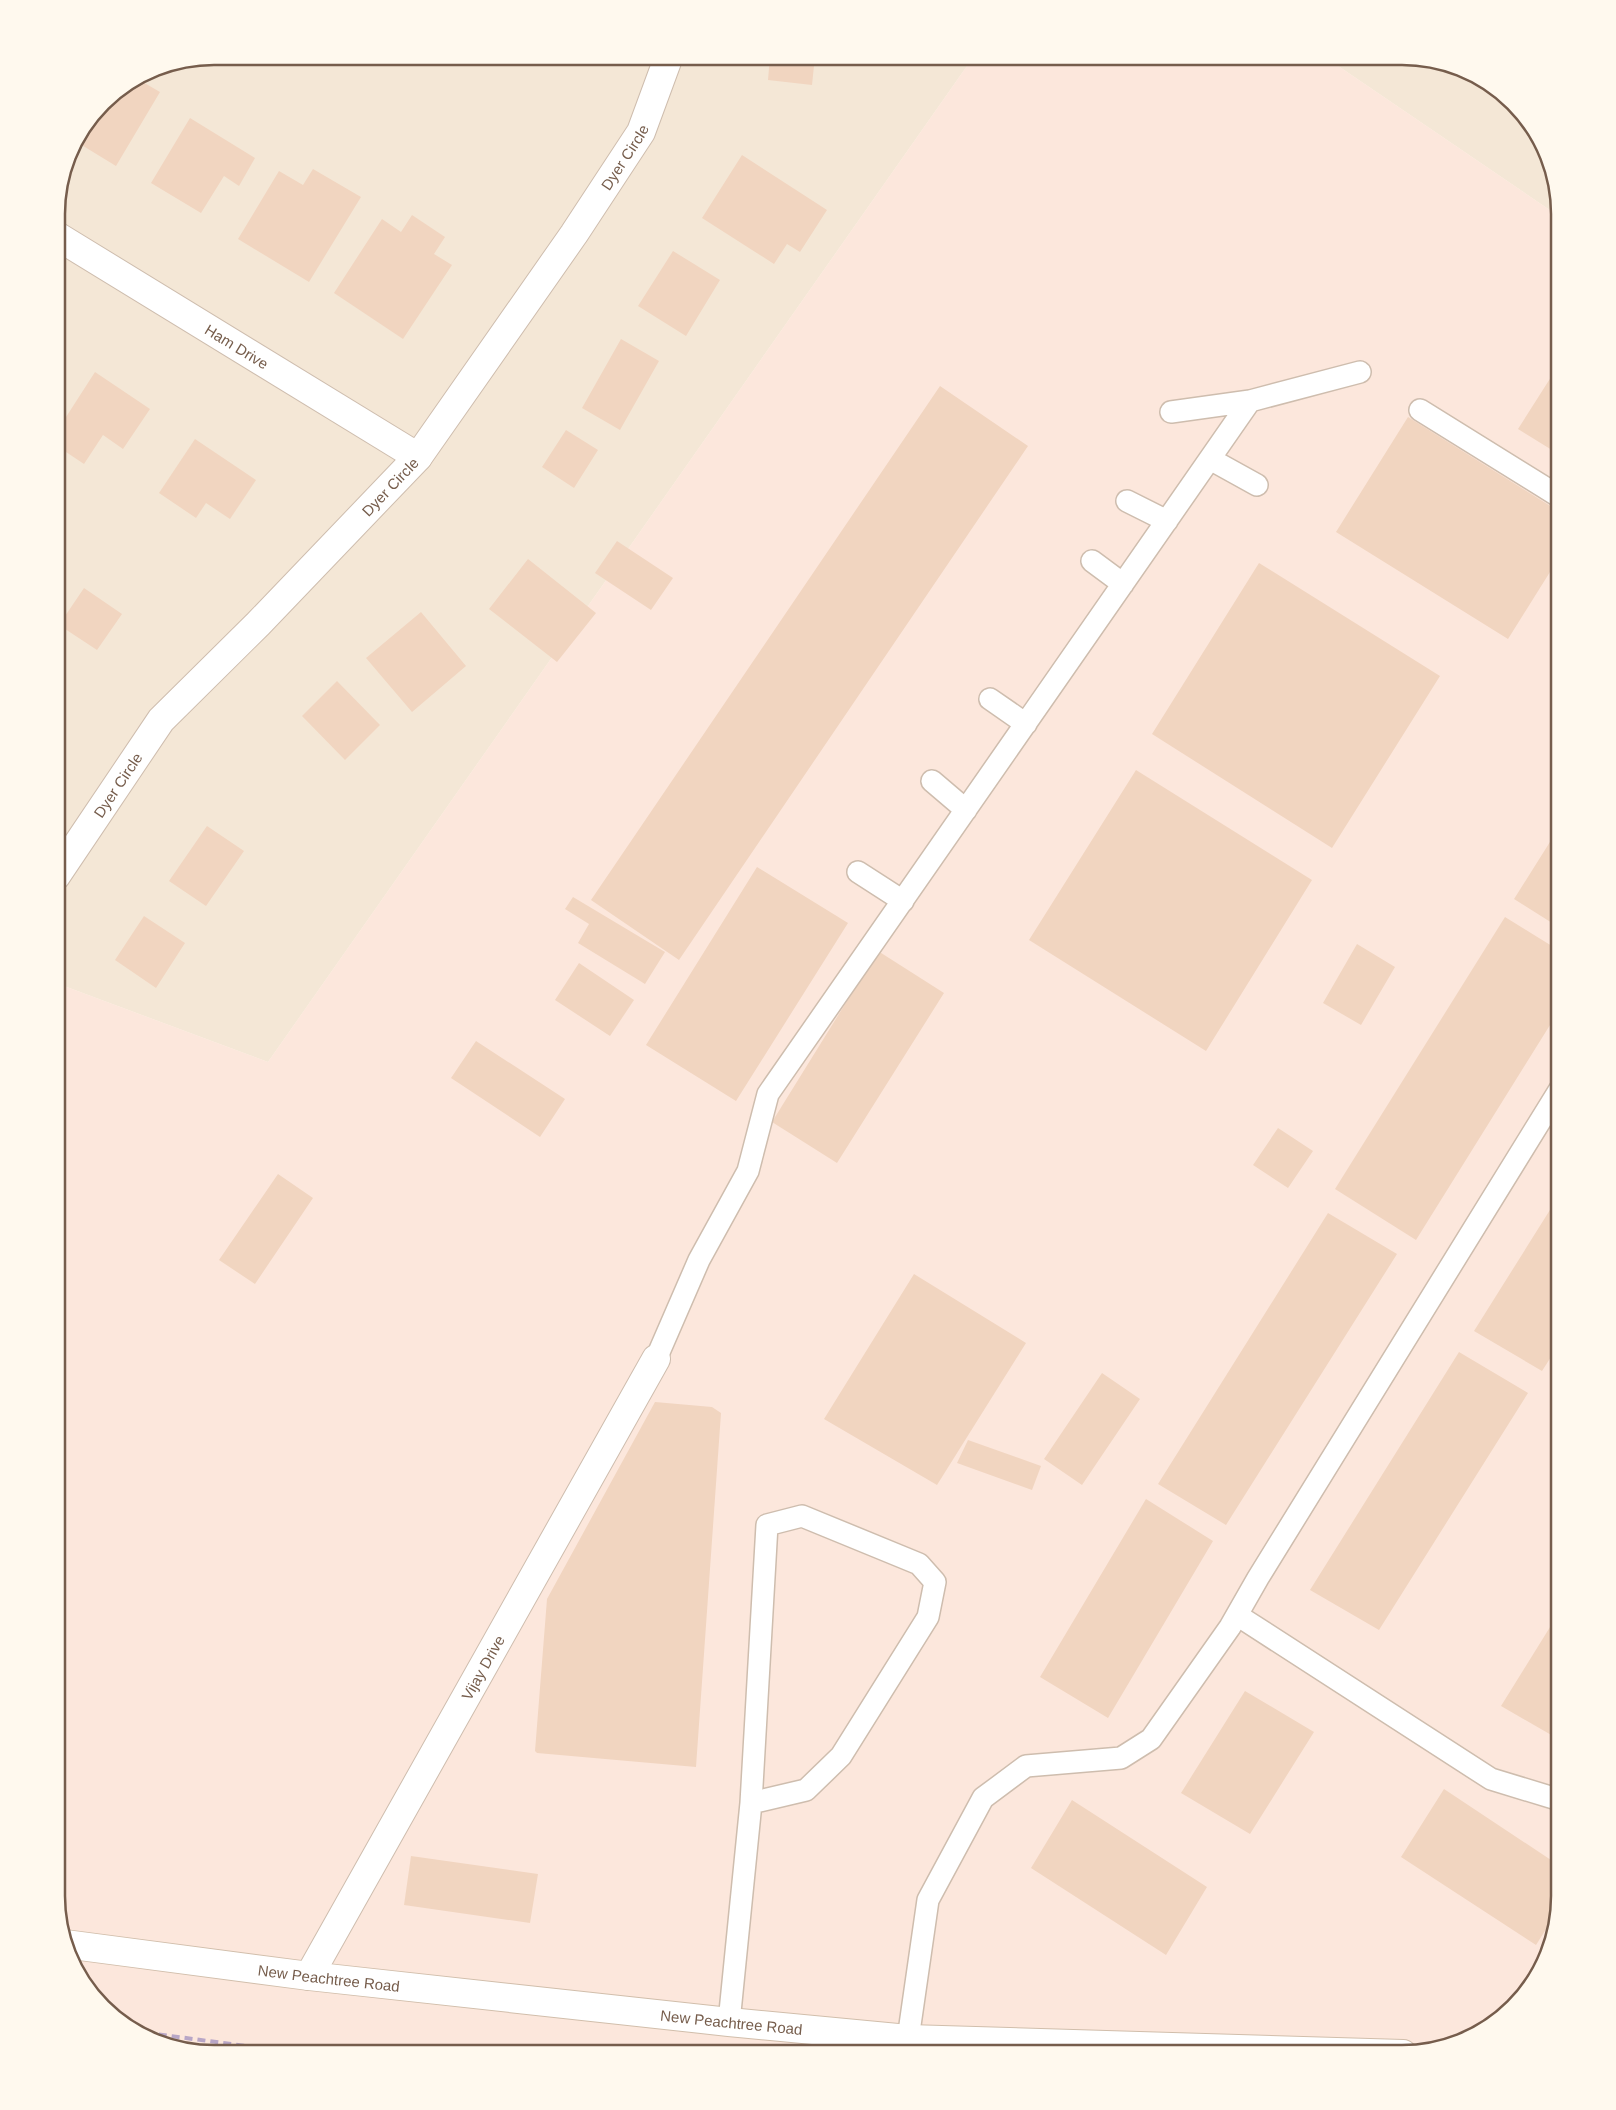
<svg xmlns="http://www.w3.org/2000/svg" width="1616" height="2110" font-family="Arial,sans-serif">
<style>
.residential{fill:#f4e7d6}
.commercial{fill:#fce7dc}
.building{fill:#f1d5c0}
.lines{fill:none;stroke-linecap:round;stroke-linejoin:round}
.lane-casing{stroke:#cebdae;stroke-width:24}
.street-casing{stroke:#cebdae;stroke-width:30}
.secondary-casing{stroke:#d1beab;stroke-width:30}
.lane{stroke:#fff;stroke-width:21}
.street{stroke:#fff;stroke-width:28}
.secondary{stroke:#fff;stroke-width:28}
.rail{stroke:#b8a6c6;stroke-width:4;stroke-dasharray:8 5;stroke-linecap:butt}
.labels{text-anchor:middle;dominant-baseline:central;stroke-width:4.5;stroke-linejoin:round;paint-order:stroke}
.street-label{font-size:15px;fill:#765d4c;stroke:#fff9ee}
.rim{fill:none;stroke:#765d4c;stroke-width:2.5}
</style>
<rect width="100%" height="100%" fill="#fcf5e8"/>
<!-- residential -->
<path class="residential" d="M 214,56 L 974,56 L 268,1062 L 56,983 L 57,203 L 73,144 L 110,95 L 154,68 Z
M 1325,57 L 1412,57 L 1481,77 L 1533,126 L 1554,173 L 1560,217 Z"/>
<!-- commercial -->
<path class="commercial" d="M 974,56 L 1325,57 L 1560,217 L 1560,1897 L 1539,1975 L 1490,2027 L 1453,2045 L 1403,2054 L 213,2054 L 135,2033 L 83,1984 L 62,1937 L 56,1896 L 56,983 L 268,1062 Z"/>
<!-- building -->
<path class="building" d="M 770,56 L 815,56 L 812,85 L 768,80 Z
M 146,73 L 141,81 L 160,92 L 116,166 L 75,141 L 110,95 Z
M 190,118 L 255,158 L 239,186 L 224,176 L 201,213 L 151,183 Z
M 742,155 L 827,210 L 800,252 L 787,244 L 774,264 L 702,218 Z
M 313,169 L 361,197 L 309,282 L 238,239 L 279,171 L 303,185 Z
M 412,215 L 445,237 L 434,254 L 452,265 L 403,339 L 334,293 L 382,219 L 401,232 Z
M 673,251 L 720,280 L 686,336 L 638,306 Z
M 621,339 L 659,361 L 620,430 L 582,408 Z
M 1560,363 L 1560,455 L 1518,429 Z
M 95,372 L 150,409 L 123,449 L 103,435 L 84,464 L 57,446 L 57,431 Z
M 940,386 L 1028,446 L 679,960 L 591,900 Z
M 1408,417 L 1560,512 L 1560,556 L 1508,639 L 1336,532 Z
M 566,430 L 598,450 L 574,488 L 542,467 Z
M 195,439 L 256,480 L 230,519 L 206,503 L 196,518 L 159,493 Z
M 617,541 L 673,578 L 651,610 L 595,573 Z
M 528,559 L 596,613 L 557,662 L 489,609 Z
M 1259,563 L 1440,676 L 1332,848 L 1152,734 Z
M 84,588 L 122,614 L 97,650 L 59,625 Z
M 421,612 L 466,666 L 412,712 L 366,658 Z
M 337,681 L 380,725 L 345,760 L 302,716 Z
M 1136,770 L 1312,880 L 1206,1051 L 1029,940 Z
M 207,826 L 244,851 L 206,906 L 169,881 Z
M 1560,826 L 1560,928 L 1514,899 Z
M 757,867 L 848,923 L 736,1101 L 646,1045 Z
M 573,897 L 665,952 L 645,984 L 578,943 L 589,924 L 565,909 Z
M 144,916 L 185,943 L 156,988 L 115,960 Z
M 1505,917 L 1560,951 L 1560,1009 L 1416,1240 L 1335,1189 Z
M 1357,944 L 1395,967 L 1361,1025 L 1323,1003 Z
M 878,951 L 944,993 L 837,1163 L 772,1122 Z
M 579,963 L 634,1000 L 610,1036 L 555,1000 Z
M 476,1041 L 565,1099 L 540,1137 L 451,1078 Z
M 1278,1128 L 1313,1151 L 1288,1188 L 1253,1165 Z
M 278,1174 L 313,1198 L 255,1284 L 219,1260 Z
M 1560,1194 L 1560,1343 L 1542,1371 L 1474,1331 Z
M 1328,1213 L 1397,1254 L 1226,1525 L 1158,1484 Z
M 914,1274 L 1026,1343 L 937,1485 L 824,1419 Z
M 1459,1352 L 1528,1393 L 1379,1630 L 1310,1590 Z
M 1102,1373 L 1140,1399 L 1082,1485 L 1044,1459 Z
M 655,1402 L 712,1407 L 721,1413 L 696,1767 L 537,1753 L 535,1751 L 547,1599 Z
M 968,1440 L 1041,1466 L 1032,1490 L 957,1463 Z
M 1146,1499 L 1213,1541 L 1108,1718 L 1040,1677 Z
M 1560,1611 L 1560,1740 L 1501,1706 Z
M 1245,1691 L 1314,1732 L 1250,1834 L 1181,1793 Z
M 1444,1789 L 1560,1866 L 1560,1897 L 1555,1915 L 1536,1945 L 1401,1857 Z
M 1072,1800 L 1207,1887 L 1166,1955 L 1031,1868 Z
M 411,1856 L 538,1874 L 530,1923 L 404,1905 Z"/>
<g class="lines">
<defs>
<path id="lane" d="M 1420,410 L 1560,497
M 1171,412 L 1250,401 L 1360,372
M 1210,459 L 1257,485
M 1127,501 L 1167,521
M 1092,561 L 1123,584
M 990,699 L 1026,724
M 932,781 L 966,810
M 858,872 L 903,901
M 656,1359 L 699,1260 L 748,1171 L 768,1094 L 1250,401
M 1237,1615 L 1491,1779 L 1560,1800
M 729,2022 L 751,1803 L 767,1525 L 802,1516 L 919,1564 L 935,1582 L 928,1617 L 841,1756 L 806,1790 L 751,1803
M 908,2039 L 928,1900 L 983,1798 L 1026,1766 L 1121,1758 L 1151,1739 L 1230,1627 L 1258,1578 L 1560,1089"/>
<g id="street">
<path id="s1" d="M 57,236 L 418,457"/>
<path id="s2" d="M 56,876 L 161,720 L 258,624 L 418,457 L 574,234 L 641,132 L 669,56"/>
<path id="s3" d="M 309,1976 L 656,1359"/>
</g>
<g id="secondary">
<path id="s4" d="M 65,1944 L 309,1976 L 729,2022 L 908,2039 L 1403,2054"/>
</g>
</defs>
<!-- lane casing -->
<use href="#lane" class="lane-casing"/>
<!-- street casing -->
<use href="#street" class="street-casing"/>
<!-- secondary casing -->
<use href="#secondary" class="secondary-casing"/>
<!-- lane -->
<use href="#lane" class="lane"/>
<!-- street -->
<use href="#street" class="street"/>
<!-- secondary -->
<use href="#secondary" class="secondary"/>
<!-- rail -->
<path class="rail" d="M 133,2031 L 306,2054"/>
</g>
<g class="labels">
<!-- street labels -->
<g class="street-label">
<text stroke="none"><textPath href="#s2" startOffset="920">Dyer Circle</textPath></text>
<text stroke="none"><textPath href="#s1" startOffset="211">Ham Drive</textPath></text>
<text stroke="none"><textPath href="#s2" startOffset="515">Dyer Circle</textPath></text>
<text stroke="none"><textPath href="#s2" startOffset="110">Dyer Circle</textPath></text>
<text stroke="none"><textPath href="#s3" startOffset="354">Vijay Drive</textPath></text>
<text stroke="none"><textPath href="#s4" startOffset="266">New Peachtree Road</textPath></text>
<text stroke="none"><textPath href="#s4" startOffset="671">New Peachtree Road</textPath></text>
</g>
</g>
<!-- crop -->
<path d="M0 0H1616V2110H0ZM214 65H1402A149 149 0 0 1 1551 214V1896A149 149 0 0 1 1402 2045H214A149 149 0 0 1 65 1896V214A149 149 0 0 1 214 65Z" fill="#fff9ee" fill-rule="evenodd"/>
<path class="rim" d="M214 65H1402A149 149 0 0 1 1551 214V1896A149 149 0 0 1 1402 2045H214A149 149 0 0 1 65 1896V214A149 149 0 0 1 214 65Z"/>
</svg>
